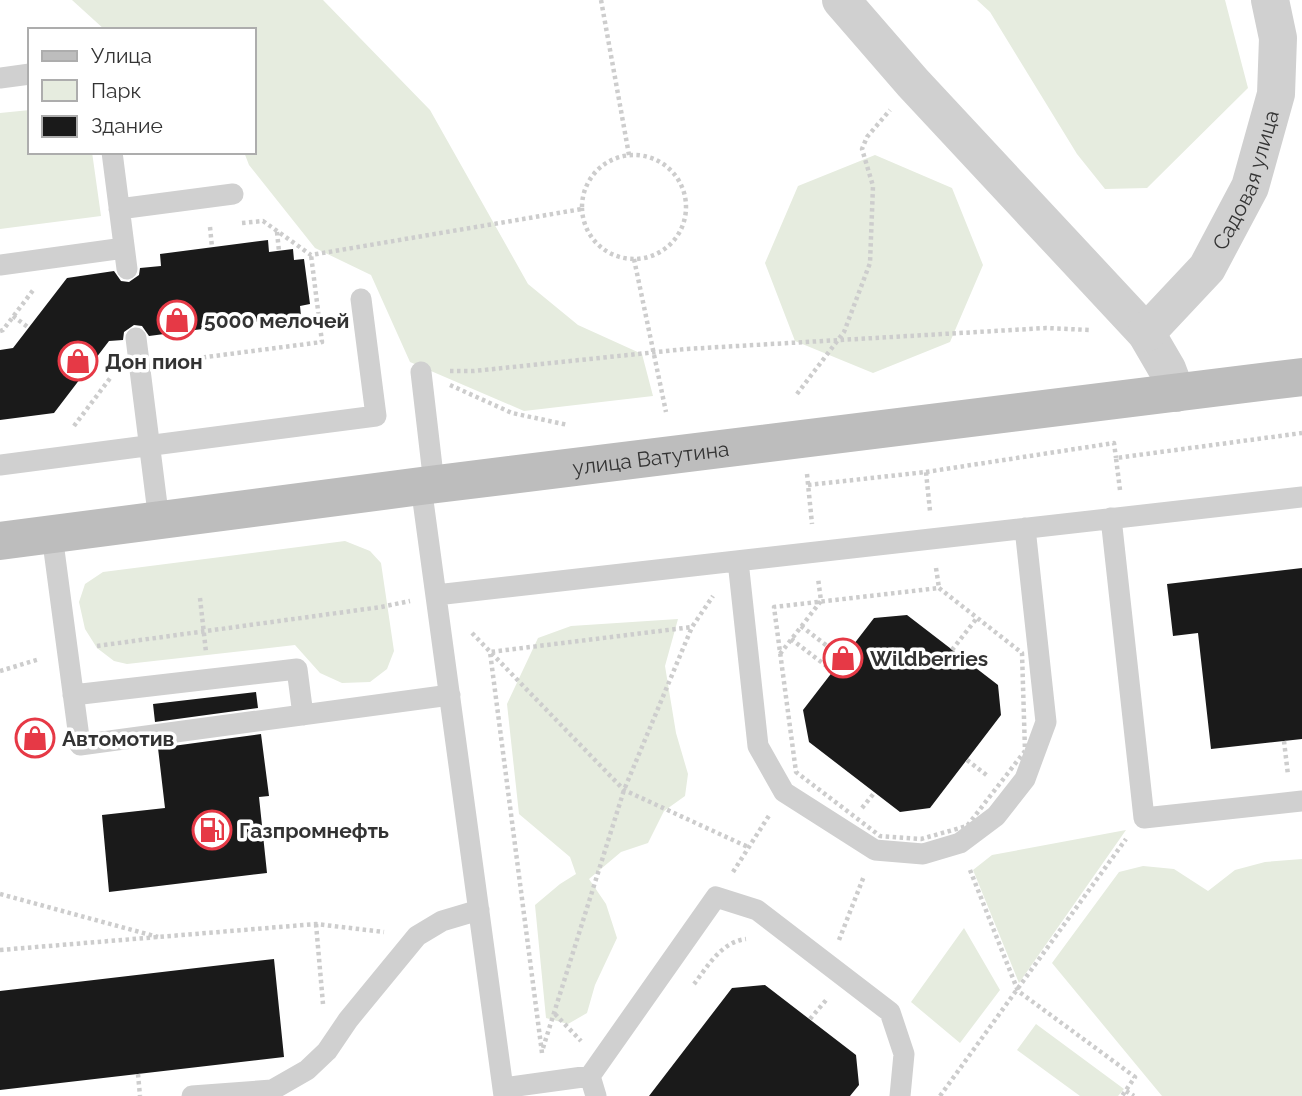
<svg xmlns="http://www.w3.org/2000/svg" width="1302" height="1096" font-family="Raleway,sans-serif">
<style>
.green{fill:#e6ecdf}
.building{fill:#1a1a1a}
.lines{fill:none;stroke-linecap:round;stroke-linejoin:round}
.path{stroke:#cdcdcd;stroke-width:4.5;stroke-dasharray:3.5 3.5;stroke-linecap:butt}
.lane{stroke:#d0d0d0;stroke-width:21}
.street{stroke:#d0d0d0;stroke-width:38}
.secondary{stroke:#bdbdbd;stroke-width:38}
.labels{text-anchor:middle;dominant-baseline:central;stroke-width:7;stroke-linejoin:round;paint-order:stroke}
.street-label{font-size:21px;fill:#333;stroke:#fff}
.poi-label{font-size:21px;font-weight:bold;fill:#333;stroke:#fff;text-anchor:start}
</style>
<rect width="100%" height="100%" fill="#fff"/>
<!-- green -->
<path class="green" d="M 72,0 L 323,0 L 430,110 L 528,284 L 578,325 L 642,354 L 653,396 L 524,411 L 410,362 L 371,275 L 315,248 L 249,165 L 244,152 L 254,152 L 254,30 L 105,30 Z
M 977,0 L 1225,0 L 1248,88 L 1147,188 L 1105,189 L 1077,154 L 990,12 Z
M 30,110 L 30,152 L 92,152 L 101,216 L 0,229 L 0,113 Z
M 875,155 L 952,188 L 983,265 L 950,342 L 873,373 L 795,341 L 765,263 L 798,186 Z
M 345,541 L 370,551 L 381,563 L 394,651 L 387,669 L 370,682 L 342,683 L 320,673 L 295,645 L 127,664 L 114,661 L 97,648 L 85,629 L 79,602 L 85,584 L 103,572 Z
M 678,619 L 665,666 L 676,733 L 688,774 L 685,796 L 664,811 L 648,843 L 621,852 L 589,879 L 606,904 L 617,938 L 595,985 L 587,1013 L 568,1024 L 546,1018 L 535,905 L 560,884 L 576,874 L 570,857 L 519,814 L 507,704 L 538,638 L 571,626 Z
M 1126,830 L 1019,983 L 973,870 L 992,855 Z
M 1302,859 L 1302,1096 L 1162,1096 L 1052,963 L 1119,872 L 1143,866 L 1174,869 L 1208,891 L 1235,870 L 1265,862 Z
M 964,928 L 1000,990 L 960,1043 L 911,1002 Z
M 1036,1024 L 1124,1089 L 1118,1096 L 1080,1096 L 1017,1050 Z"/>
<!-- building -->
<path class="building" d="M 268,240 L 269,252 L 293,249 L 294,260 L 304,259 L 310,304 L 300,306 L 301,316 L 149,336 L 142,326 L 134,325 L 124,332 L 123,340 L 109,341 L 54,413 L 0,420 L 0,350 L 13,348 L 67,278 L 114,271 L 121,281 L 129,282 L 139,275 L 140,268 L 161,266 L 160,254 Z
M 1302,568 L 1302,739 L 1211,749 L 1198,633 L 1173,636 L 1167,584 Z
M 907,615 L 998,685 L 1001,715 L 930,808 L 900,812 L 809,742 L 803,710 L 874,618 Z
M 256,692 L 258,708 L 155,722 L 153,704 Z
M 261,734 L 269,796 L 259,797 L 267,873 L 109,892 L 102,815 L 165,808 L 158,748 Z
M 274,959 L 284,1057 L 0,1090 L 0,991 Z
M 765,985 L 856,1055 L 859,1085 L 850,1096 L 649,1096 L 732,988 Z"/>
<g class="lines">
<!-- path -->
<path class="path" d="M 601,0 L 629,155
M582 207a52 52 0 1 1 104 0a52 52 0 1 1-104 0Z
M 242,223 L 263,221 L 311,255 L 582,209
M 210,227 L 212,247
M 277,232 L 279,251
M 634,259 L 666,412
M 13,316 L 29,328
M 0,331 L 3,330 L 34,289
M 168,362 L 322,342 L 311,255
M 450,371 L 474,371 L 686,349 L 1046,328 L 1090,330
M 450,385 L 512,413 L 568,425
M 797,394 L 844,332 L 870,263 L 873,186 L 862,149 L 867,137 L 890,110
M 74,426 L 111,377
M 926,472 L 1114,443 L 1116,458
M 807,474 L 812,524
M 808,485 L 926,472 L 930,511
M 1120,490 L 1116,458 L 1302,433
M 936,568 L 939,588
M 939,588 L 1022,653 L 1025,751 L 967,826 L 921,839 L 880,836 L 796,772 L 774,607 Z
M 200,598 L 206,652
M 801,626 L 843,658
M 472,633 L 624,790 L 748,847
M 791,639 L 833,671
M 97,646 L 381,607 L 410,601
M 952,650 L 977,618
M 780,654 L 821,601 L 818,578
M 0,671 L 40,659
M 1284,741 L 1288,775
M 967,760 L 989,777
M 862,808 L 875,792
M 970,870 L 1018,991 L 1135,1077 L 1122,1096
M 733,872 L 770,814
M 0,894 L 158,937
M 316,924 L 323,1004
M 839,940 L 864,876
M 0,950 L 316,924 L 384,932
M 694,984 C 708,966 721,942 746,939
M 555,1014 L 581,1041
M 810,1019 L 827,999
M 543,1048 L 624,790 L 692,627 L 713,596
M 542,1053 L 490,652 L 692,627
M 138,1074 L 140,1096
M 1126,1091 L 1134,1096
M 940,1096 L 1126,839"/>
<!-- lane -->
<path class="lane" d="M 0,78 L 30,74
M 112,152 L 127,269
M 119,209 L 233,194
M 0,265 L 124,248
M 136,338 L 159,521
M 421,372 L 434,484
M 0,465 L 376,416 L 361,299
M 421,486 L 504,1096
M 1111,518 L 1144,818 L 1302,801
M 52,535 L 80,745 L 450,695
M 738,561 L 758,746 L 784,792 L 875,850 L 923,854 L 960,843 L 996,816 L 1025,779 L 1046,722 L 1025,528
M 436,595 L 1302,497
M 73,695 L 297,669 L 303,715
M 503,1088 L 590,1076
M 192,1096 L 272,1090 L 307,1070 L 327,1051 L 348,1020 L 417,936 L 442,921 L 479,910
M 596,1096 L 590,1076 L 716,897 L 757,910 L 890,1012 L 904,1054 L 900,1096"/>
<!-- street -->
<g class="street">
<path d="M 841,0 L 913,83 L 1146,333 L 1167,369 L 1176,393"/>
<path id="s1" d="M 1146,333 L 1207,268 L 1250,187 L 1276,94 L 1278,38 L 1270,0"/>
</g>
<!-- secondary -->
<path class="secondary" id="s2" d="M 0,541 L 421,486 L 1302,377"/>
</g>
<!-- icons -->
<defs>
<symbol id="shop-ring" viewBox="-11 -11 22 22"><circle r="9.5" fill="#fff" stroke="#e63946" stroke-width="1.5"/><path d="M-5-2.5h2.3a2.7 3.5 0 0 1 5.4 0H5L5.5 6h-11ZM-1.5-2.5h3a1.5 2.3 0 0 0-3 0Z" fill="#e63946"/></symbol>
<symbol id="fuel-ring" viewBox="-11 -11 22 22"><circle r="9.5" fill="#fff" stroke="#e63946" stroke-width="1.5"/><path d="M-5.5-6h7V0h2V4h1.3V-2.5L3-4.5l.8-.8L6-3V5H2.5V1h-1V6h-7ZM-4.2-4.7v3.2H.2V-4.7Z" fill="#e63946"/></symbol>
</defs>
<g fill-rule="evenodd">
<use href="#shop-ring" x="155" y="298" width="44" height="44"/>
<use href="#shop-ring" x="56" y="339" width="44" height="44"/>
<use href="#shop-ring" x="821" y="636" width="44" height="44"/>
<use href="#shop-ring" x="13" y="716" width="44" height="44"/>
<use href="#fuel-ring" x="190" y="808" width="44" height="44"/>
</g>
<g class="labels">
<!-- street labels -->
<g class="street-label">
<text stroke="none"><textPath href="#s1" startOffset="186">Садовая улица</textPath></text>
<text stroke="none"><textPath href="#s2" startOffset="656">улица Ватутина</textPath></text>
</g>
<!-- poi labels -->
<g class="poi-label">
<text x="204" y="320">5000 мелочей</text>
<text x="105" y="361">Дон пион</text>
<text x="870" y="658">Wildberries</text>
<text x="62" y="738">Автомотив</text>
<text x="239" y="830">Газпромнефть</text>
</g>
</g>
<!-- legend -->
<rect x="28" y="28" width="228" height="126" fill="#ffffff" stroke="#adadad" stroke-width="2"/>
<rect x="42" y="51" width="35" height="10" fill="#bdbdbd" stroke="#adadad" stroke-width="2"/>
<text x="91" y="63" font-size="21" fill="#333333">Улица</text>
<rect x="42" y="80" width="35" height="21" fill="#e6ecdf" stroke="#adadad" stroke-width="2"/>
<text x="91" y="98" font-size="21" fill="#333333">Парк</text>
<rect x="42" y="116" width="35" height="21" fill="#1a1a1a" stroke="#adadad" stroke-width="2"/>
<text x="91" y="133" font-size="21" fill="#333333">Здание</text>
</svg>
